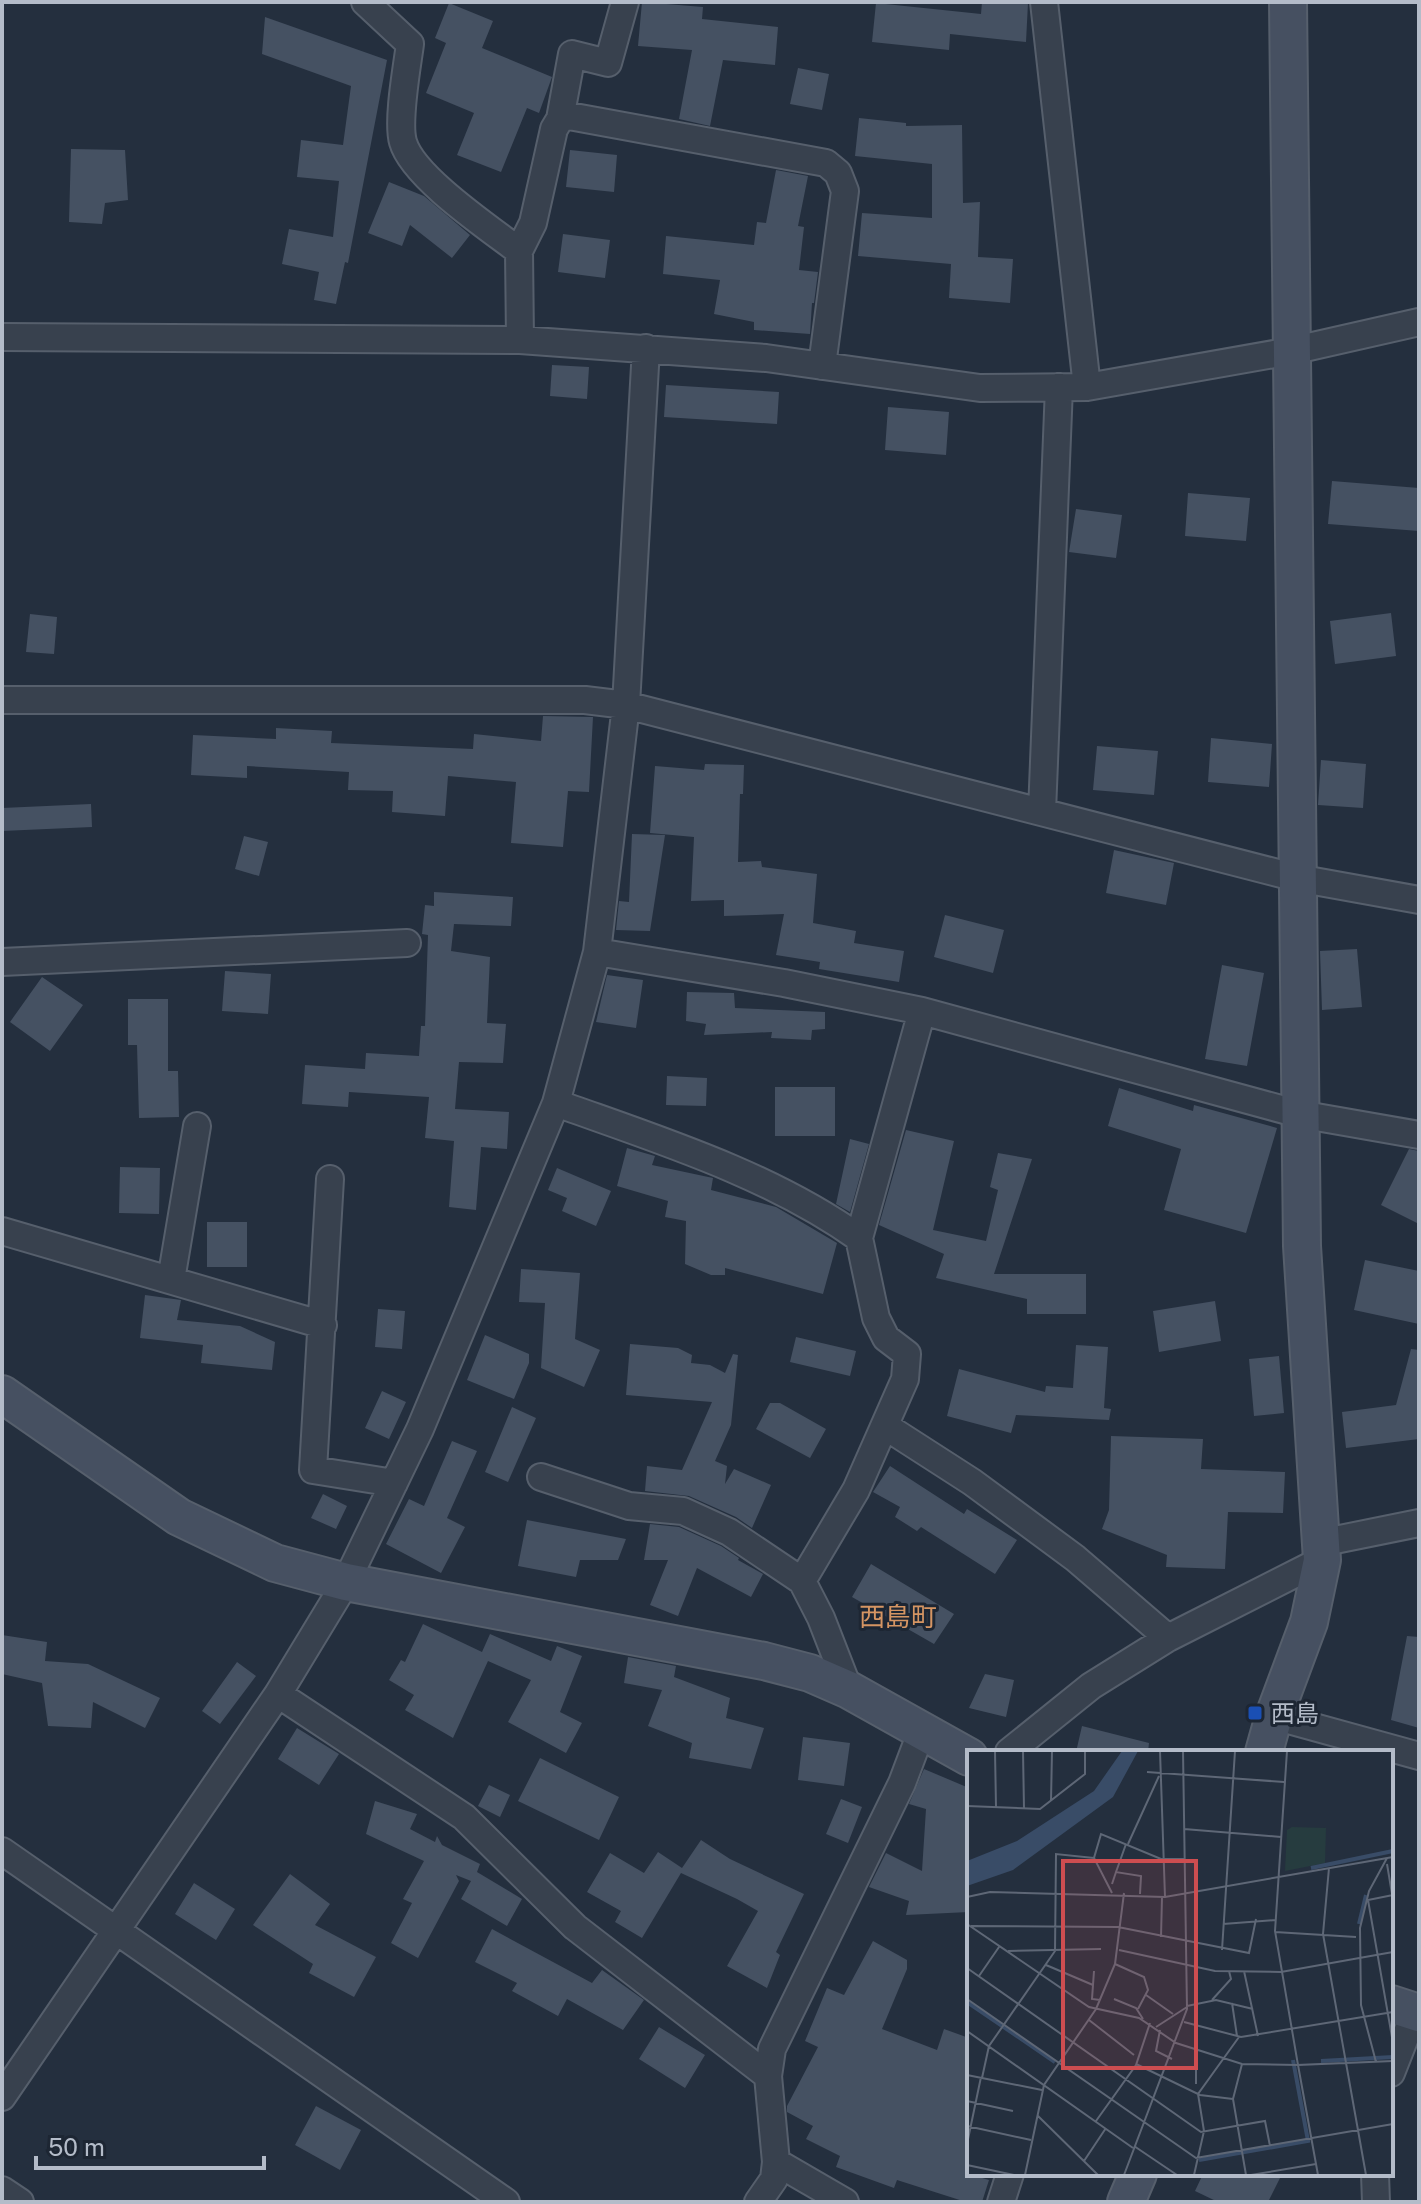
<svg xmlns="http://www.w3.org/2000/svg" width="1421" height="2204" font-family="'Public Sans','Noto Sans JP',sans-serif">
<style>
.building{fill:#455162}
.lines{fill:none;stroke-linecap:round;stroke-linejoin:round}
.street-casing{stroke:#565f6c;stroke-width:30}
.secondary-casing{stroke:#565f6c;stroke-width:40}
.street{stroke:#38414e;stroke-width:26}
.secondary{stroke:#465061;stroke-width:36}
.transit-dot{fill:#1a4fb4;stroke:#1d2633;stroke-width:3}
.labels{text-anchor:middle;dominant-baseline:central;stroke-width:6;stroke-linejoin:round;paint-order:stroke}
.poi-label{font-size:24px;fill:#b4bcc9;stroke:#1d2633;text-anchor:start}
.neighbourhood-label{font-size:26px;fill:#d59563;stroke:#1d2633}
.inset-river{fill:none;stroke:#394c67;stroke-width:4}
.inset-road{fill:none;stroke:#5e6776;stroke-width:2}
.view{fill:#ce4d50;fill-opacity:0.15;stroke:#ce4d50;stroke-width:4}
.inset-edge{fill:none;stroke:#b4bcc9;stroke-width:4}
</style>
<rect width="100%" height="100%" fill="#242f3e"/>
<!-- building -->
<path class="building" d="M 642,2 L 703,7 L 702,19 L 778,27 L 775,65 L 723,60 L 710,126 L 679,119 L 692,50 L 638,46 Z
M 982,2 L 1028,3 L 1026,42 L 950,34 L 949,50 L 872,42 L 876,3 L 981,14 Z
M 449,3 L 493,21 L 482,48 L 552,77 L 539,113 L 527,108 L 501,172 L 457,155 L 474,113 L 426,93 L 446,43 L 435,38 Z
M 265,17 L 387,60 L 348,263 L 345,262 L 336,304 L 314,300 L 319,272 L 282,264 L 289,229 L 333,237 L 339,181 L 297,177 L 301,140 L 343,145 L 351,86 L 262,54 Z
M 798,68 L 829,74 L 822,110 L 790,104 Z
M 859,118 L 906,123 L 906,126 L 962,125 L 963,203 L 980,202 L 978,257 L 1013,259 L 1010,303 L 949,298 L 951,264 L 858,256 L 862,213 L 932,218 L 932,164 L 855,156 Z
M 71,149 L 125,150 L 128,200 L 105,203 L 102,224 L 69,222 Z
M 570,150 L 617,155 L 614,192 L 566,187 Z
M 776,170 L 808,176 L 798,226 L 804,227 L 799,270 L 818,272 L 814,303 L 812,303 L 810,334 L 754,330 L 754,322 L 714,314 L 720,280 L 663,274 L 666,236 L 754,245 L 757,222 L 766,223 Z
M 389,182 L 424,196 L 470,235 L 452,258 L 410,225 L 402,246 L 368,233 Z
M 563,234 L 610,240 L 605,278 L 558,272 Z
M 552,365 L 589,367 L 587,399 L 550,396 Z
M 666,385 L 779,392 L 777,424 L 664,417 Z
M 888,407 L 949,412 L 946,455 L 885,450 Z
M 1332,481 L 1419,488 L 1419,531 L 1328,524 Z
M 1188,493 L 1250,498 L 1246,541 L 1185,536 Z
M 1076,509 L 1122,515 L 1116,558 L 1069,552 Z
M 1391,613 L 1396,656 L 1335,664 L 1330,621 Z
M 30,614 L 57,617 L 54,654 L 26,652 Z
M 543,716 L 593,717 L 589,792 L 568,791 L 563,847 L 511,843 L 516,782 L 448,776 L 445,816 L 392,812 L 393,791 L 348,790 L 349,772 L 247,766 L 247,778 L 191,775 L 193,735 L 276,739 L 276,728 L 332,731 L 331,743 L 473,749 L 474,734 L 541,741 Z
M 1211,738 L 1272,744 L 1269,787 L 1208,782 Z
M 1097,746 L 1158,751 L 1154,795 L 1093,790 Z
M 1321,760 L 1366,764 L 1363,808 L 1318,805 Z
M 705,764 L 744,765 L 743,794 L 740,794 L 738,862 L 761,861 L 762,867 L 817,874 L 813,923 L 856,931 L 854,943 L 904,951 L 899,982 L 819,969 L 820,962 L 776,955 L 784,914 L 724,916 L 724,900 L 691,901 L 694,837 L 650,833 L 655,766 L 704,770 Z
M 91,804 L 92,827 L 2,831 L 2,808 Z
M 632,834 L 665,835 L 650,931 L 616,930 L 619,901 L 629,902 Z
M 244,836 L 268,842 L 259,876 L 235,869 Z
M 1114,850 L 1174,863 L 1166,905 L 1106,893 Z
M 434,892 L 513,897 L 511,926 L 454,924 L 451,951 L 490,957 L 487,1023 L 506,1024 L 503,1063 L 459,1062 L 455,1109 L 509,1112 L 507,1149 L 481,1147 L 476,1210 L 449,1207 L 454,1141 L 425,1138 L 429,1097 L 349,1092 L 348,1107 L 302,1104 L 305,1065 L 365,1069 L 366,1053 L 419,1056 L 421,1026 L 425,1026 L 428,935 L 422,934 L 425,905 L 434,906 Z
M 945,915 L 1004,930 L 993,973 L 934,957 Z
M 1357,949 L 1362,1007 L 1322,1010 L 1320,951 Z
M 1222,965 L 1264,973 L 1247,1066 L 1205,1059 Z
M 225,971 L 271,974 L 268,1014 L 222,1011 Z
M 607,975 L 643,980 L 636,1028 L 596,1022 Z
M 42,977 L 83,1005 L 50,1051 L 10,1022 Z
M 687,992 L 734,993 L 735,1008 L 825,1012 L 825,1029 L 812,1030 L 811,1040 L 771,1038 L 772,1032 L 704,1035 L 706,1024 L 686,1021 Z
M 128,999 L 168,999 L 168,1071 L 178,1071 L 179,1117 L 139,1118 L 137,1045 L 128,1045 Z
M 667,1076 L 707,1078 L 706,1106 L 666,1105 Z
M 775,1087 L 835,1087 L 835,1136 L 775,1136 Z
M 1119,1088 L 1193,1111 L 1194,1105 L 1277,1128 L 1246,1233 L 1164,1210 L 1181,1149 L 1108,1126 Z
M 906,1130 L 954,1141 L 933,1230 L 986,1241 L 998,1190 L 990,1187 L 998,1153 L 1032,1159 L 994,1274 L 1086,1274 L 1086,1314 L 1027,1314 L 1027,1299 L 936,1278 L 944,1254 L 879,1225 Z
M 850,1139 L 869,1144 L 850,1212 L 836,1204 Z
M 627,1148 L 655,1156 L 652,1165 L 713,1178 L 711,1190 L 776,1207 L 837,1243 L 823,1294 L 725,1268 L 725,1275 L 711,1275 L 685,1264 L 686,1221 L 665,1217 L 668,1201 L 617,1186 Z
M 1409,1149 L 1419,1151 L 1419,1224 L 1381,1205 Z
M 120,1167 L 160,1168 L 159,1214 L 119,1213 Z
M 557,1168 L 611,1191 L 596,1226 L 562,1211 L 567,1198 L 548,1190 Z
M 207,1222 L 247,1222 L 247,1267 L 207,1267 Z
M 1365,1260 L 1419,1271 L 1419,1324 L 1354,1310 Z
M 521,1269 L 580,1273 L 575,1339 L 600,1350 L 584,1387 L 541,1368 L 545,1303 L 519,1302 Z
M 145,1295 L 181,1300 L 177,1320 L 240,1326 L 275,1342 L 272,1370 L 201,1363 L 203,1345 L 140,1338 Z
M 1215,1301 L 1221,1341 L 1159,1352 L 1153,1311 Z
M 378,1309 L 405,1311 L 402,1349 L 375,1347 Z
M 485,1335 L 529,1354 L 529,1363 L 514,1399 L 467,1380 Z
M 796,1337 L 856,1351 L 850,1376 L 790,1362 Z
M 630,1344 L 678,1348 L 692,1355 L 691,1363 L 710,1365 L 725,1373 L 733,1354 L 738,1355 L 731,1425 L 715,1461 L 727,1466 L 725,1484 L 734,1469 L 771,1485 L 752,1528 L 736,1517 L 689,1496 L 645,1491 L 647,1466 L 682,1470 L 712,1402 L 626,1395 Z
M 1076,1345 L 1108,1347 L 1104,1408 L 1111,1409 L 1109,1420 L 1016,1415 L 1011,1433 L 947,1416 L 959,1369 L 1045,1392 L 1046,1386 L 1073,1388 Z
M 1411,1349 L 1419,1350 L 1419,1439 L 1346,1448 L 1342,1412 L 1396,1405 Z
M 1279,1356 L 1284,1413 L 1254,1416 L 1249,1359 Z
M 382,1391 L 406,1402 L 389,1439 L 365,1428 Z
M 770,1403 L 780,1403 L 826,1429 L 810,1458 L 756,1429 Z
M 512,1407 L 536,1418 L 508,1482 L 485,1472 Z
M 1111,1436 L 1203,1439 L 1201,1469 L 1285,1472 L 1283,1513 L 1228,1512 L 1225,1569 L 1166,1567 L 1167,1555 L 1102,1529 L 1109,1510 Z
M 452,1441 L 477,1451 L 447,1518 L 465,1527 L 441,1573 L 386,1544 L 409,1499 L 424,1506 Z
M 890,1466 L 964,1514 L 967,1509 L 1017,1540 L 995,1574 L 921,1527 L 917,1531 L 895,1517 L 900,1507 L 873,1492 Z
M 323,1494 L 347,1506 L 336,1529 L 311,1518 Z
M 527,1520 L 626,1539 L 618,1560 L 580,1560 L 576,1577 L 518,1566 Z
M 650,1524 L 679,1527 L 721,1546 L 739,1558 L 738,1560 L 763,1574 L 751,1597 L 697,1568 L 678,1616 L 650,1605 L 668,1560 L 644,1560 Z
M 871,1564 L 954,1614 L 934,1644 L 852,1597 Z
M 423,1624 L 482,1652 L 490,1634 L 551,1661 L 557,1646 L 582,1656 L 560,1712 L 582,1723 L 566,1753 L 508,1722 L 531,1680 L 488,1661 L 453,1738 L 405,1710 L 414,1695 L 389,1680 L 401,1660 L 405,1662 Z
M 2,1635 L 47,1642 L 45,1661 L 88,1664 L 160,1698 L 145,1728 L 93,1702 L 91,1728 L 48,1726 L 42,1683 L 2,1674 Z
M 1407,1636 L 1419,1637 L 1419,1728 L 1391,1720 Z
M 628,1657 L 676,1666 L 674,1677 L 730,1698 L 726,1718 L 764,1728 L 751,1769 L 689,1758 L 692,1743 L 648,1726 L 662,1690 L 624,1683 Z
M 237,1662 L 256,1676 L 220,1724 L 202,1711 Z
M 985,1674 L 1014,1680 L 1006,1717 L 969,1708 Z
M 1082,1726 L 1149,1743 L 1148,1752 L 1076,1752 Z
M 297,1728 L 339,1754 L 319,1785 L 278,1759 Z
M 803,1737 L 850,1743 L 844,1786 L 798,1780 Z
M 540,1758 L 619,1797 L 599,1840 L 518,1801 Z
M 924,1769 L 969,1788 L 969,1912 L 906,1915 L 909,1901 L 869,1887 L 886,1853 L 922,1871 L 926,1809 L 909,1804 Z
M 489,1785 L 510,1795 L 500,1817 L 478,1806 Z
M 841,1799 L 862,1807 L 848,1843 L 826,1834 Z
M 375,1801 L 417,1814 L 410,1829 L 435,1842 L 437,1836 L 442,1845 L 480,1864 L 477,1872 L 522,1899 L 507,1926 L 461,1899 L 471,1881 L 456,1875 L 459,1881 L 418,1958 L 391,1943 L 412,1903 L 403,1899 L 424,1861 L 366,1834 Z
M 701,1840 L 730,1859 L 804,1894 L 776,1952 L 780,1955 L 767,1988 L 727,1966 L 758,1911 L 737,1899 L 681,1873 L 642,1938 L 615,1922 L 621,1911 L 587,1892 L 610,1853 L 644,1873 L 658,1852 L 682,1868 Z
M 290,1874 L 330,1904 L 315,1925 L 376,1957 L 354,1997 L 309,1973 L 313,1964 L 253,1925 Z
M 194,1883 L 235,1909 L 216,1940 L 175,1914 Z
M 492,1929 L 592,1983 L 602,1970 L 644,2000 L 623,2030 L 567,1999 L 558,2016 L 512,1991 L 517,1983 L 475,1962 Z
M 873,1941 L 907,1960 L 907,1969 L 882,2029 L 937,2050 L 944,2029 L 969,2038 L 969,2174 L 989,2180 L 982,2202 L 966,2202 L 897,2180 L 894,2188 L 836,2167 L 840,2156 L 806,2139 L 813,2126 L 787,2112 L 787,2106 L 818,2047 L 805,2041 L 827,1988 L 844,1995 Z
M 659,2027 L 705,2055 L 685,2088 L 639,2059 Z
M 316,2106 L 361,2130 L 340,2170 L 295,2145 Z
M 1203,2174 L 1282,2174 L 1268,2202 L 1218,2202 L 1195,2191 Z"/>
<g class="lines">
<defs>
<path id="street" d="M 365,2 L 410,44 C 407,67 397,121 403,142 C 413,177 489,228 519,251 L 520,340
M 1044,2 L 1087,387
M 560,119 L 572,54 L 608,63 L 625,2
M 519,251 L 533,223 L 554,129 L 560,119 L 569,116 L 826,163 L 838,173 L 845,191 L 822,366
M 2,337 L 520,340 L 766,358 L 980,388 L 1087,387 L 1291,351 L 1419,322
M 2,700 L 585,700 L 626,705 L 1297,878 L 1419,900
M 1042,812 L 1059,387
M 597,952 L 784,983 L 922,1011 L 1299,1114 L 1419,1135
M 2,962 L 407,943
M 556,1103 C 659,1140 769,1174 859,1238 L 876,1318 L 886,1338 L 907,1354 L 905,1379 L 856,1490 L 802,1581
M 330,1179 L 313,1470 L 394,1483
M 2,1231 L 323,1325
M 859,1238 L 922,1011
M 171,1280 L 197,1126
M 885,1426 L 972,1482 L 1075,1558 L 1168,1638
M 541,1477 L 629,1506 L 683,1511 L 729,1532 L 802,1581 L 821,1618 L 849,1690
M 1320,1543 L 1419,1523
M 278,1694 L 464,1817 L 575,1927 L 768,2076
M 1274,1716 L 1419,1756
M 1009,1752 L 1091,1686 L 1168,1638 L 1322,1560
M 2,1851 L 506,2202
M 1391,2073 L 1415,2012
M 2,2097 L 278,1694 L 346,1582 L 420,1429 L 556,1103 L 597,952 L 626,705 L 646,348
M 776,2162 L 845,2202
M 1375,2174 L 1376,2202
M 2,2190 L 20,2202
M 758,2202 L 774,2179 L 776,2162 L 768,2076 L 772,2049 L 902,1783 L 922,1730
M 1001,2202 L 1010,2174"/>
<path id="secondary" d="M 2,1394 L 179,1517 L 275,1563 L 346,1582 L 764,1661 L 810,1673 L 849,1690 L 969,1757
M 1264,1752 L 1274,1716 L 1309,1622 L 1322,1560 L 1302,1246 L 1288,2
M 1391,2004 L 1419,2013
M 1126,2202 L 1138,2174"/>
</defs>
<!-- street casing -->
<use href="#street" class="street-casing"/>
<!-- secondary casing -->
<use href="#secondary" class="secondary-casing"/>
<!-- street -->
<use href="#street" class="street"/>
<!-- secondary -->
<use href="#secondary" class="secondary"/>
</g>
<!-- markers -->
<rect class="transit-dot" x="1247" y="1705" width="16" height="16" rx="4"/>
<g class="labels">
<!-- poi labels -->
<g class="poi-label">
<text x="1271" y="1713">西島</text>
</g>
<!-- neighbourhood labels -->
<g class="neighbourhood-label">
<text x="898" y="1616">西島町</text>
</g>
</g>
<!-- overview -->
<g transform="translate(967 1750)">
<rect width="426" height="426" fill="#242f3e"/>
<path d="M 325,77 L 359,78 L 358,113 L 318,121 L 320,80 Z" fill="#263c3f"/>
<path d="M 155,1 L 171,1 L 146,47 L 46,120 L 0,136 L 0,111 L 50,91 L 127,41 Z" fill="#394c67"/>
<path class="inset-river" d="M 344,118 L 426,101M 392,174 L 399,145M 0,252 L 88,312M 354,311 L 426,307M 232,410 L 341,391 L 326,310"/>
<path class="inset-road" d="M 28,1 L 29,57M 56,1 L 57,59M 193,1 L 198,147M 180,22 L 317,32M 84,51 L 85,1M 0,56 L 73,59 L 118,24 L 118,1M 217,79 L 314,87M 161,94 L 192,26M 420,114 L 426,150M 362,118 L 356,184 L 399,425M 149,122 L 159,94M 145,134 L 149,122 L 174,126 L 173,144M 145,143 L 127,108 L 134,84 L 194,109 L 217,109M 426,145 L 401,150 L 426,293M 0,147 L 23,142 L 198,147 L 426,107M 0,174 L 122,257 L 172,268 L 209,293 L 275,314 L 331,315 L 308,181 L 320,1M 256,174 L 309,170M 4,176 L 151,177 L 282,203 L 289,169M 308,182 L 389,187M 194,187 L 195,147M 152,200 L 248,221 L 314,222 L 426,202M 255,200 L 268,1M 41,201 L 134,199M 148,214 L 177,227 L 181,240 L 171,259M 79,215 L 126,235M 0,218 L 234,382 L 298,371 L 303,396M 127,221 L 125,249 L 133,250M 277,221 L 291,286M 12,226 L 32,197M 179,245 L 206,264M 0,249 L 229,408 L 426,374M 147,249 L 169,258 L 176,269M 245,250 L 264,229 L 262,221M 265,253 L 270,286M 220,256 L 249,250 L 286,259M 122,270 L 167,305M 217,272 L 274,287 L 426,262M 189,277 L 220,257M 193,280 L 189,301 L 205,309M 0,281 L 166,398M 229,300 L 229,334M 409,312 L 394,255 L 393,178 L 402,141 L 420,108M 169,314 L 233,345 L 266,349M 275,314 L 266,349 L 279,425M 0,325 L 75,340M 15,328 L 22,296 L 88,201 L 89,104 L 127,108M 0,351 L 46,361M 70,365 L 131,425M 129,371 L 169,315 L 183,273M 0,376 L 64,390M 0,394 L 14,327M 167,396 L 210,425M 117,411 L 139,378M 0,415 L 47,425M 58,425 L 77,335 L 129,259 L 148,214 L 157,143M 157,425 L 220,259 L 216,1M 227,425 L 237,381 L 231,344 L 272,287M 284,425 L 349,414M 351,425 L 331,315 L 426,311"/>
<path class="view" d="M 96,111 L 229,111 L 229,318 L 96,318 Z"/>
<rect width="426" height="426" class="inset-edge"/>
</g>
<!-- border -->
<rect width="1421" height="2204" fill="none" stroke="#b4bcc9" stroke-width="8"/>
<!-- scale -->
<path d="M36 2156v12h228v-12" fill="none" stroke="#b4bcc9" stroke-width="4"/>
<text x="48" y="2156" font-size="24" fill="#b4bcc9" stroke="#1d2633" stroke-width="6" paint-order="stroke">50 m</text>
</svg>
